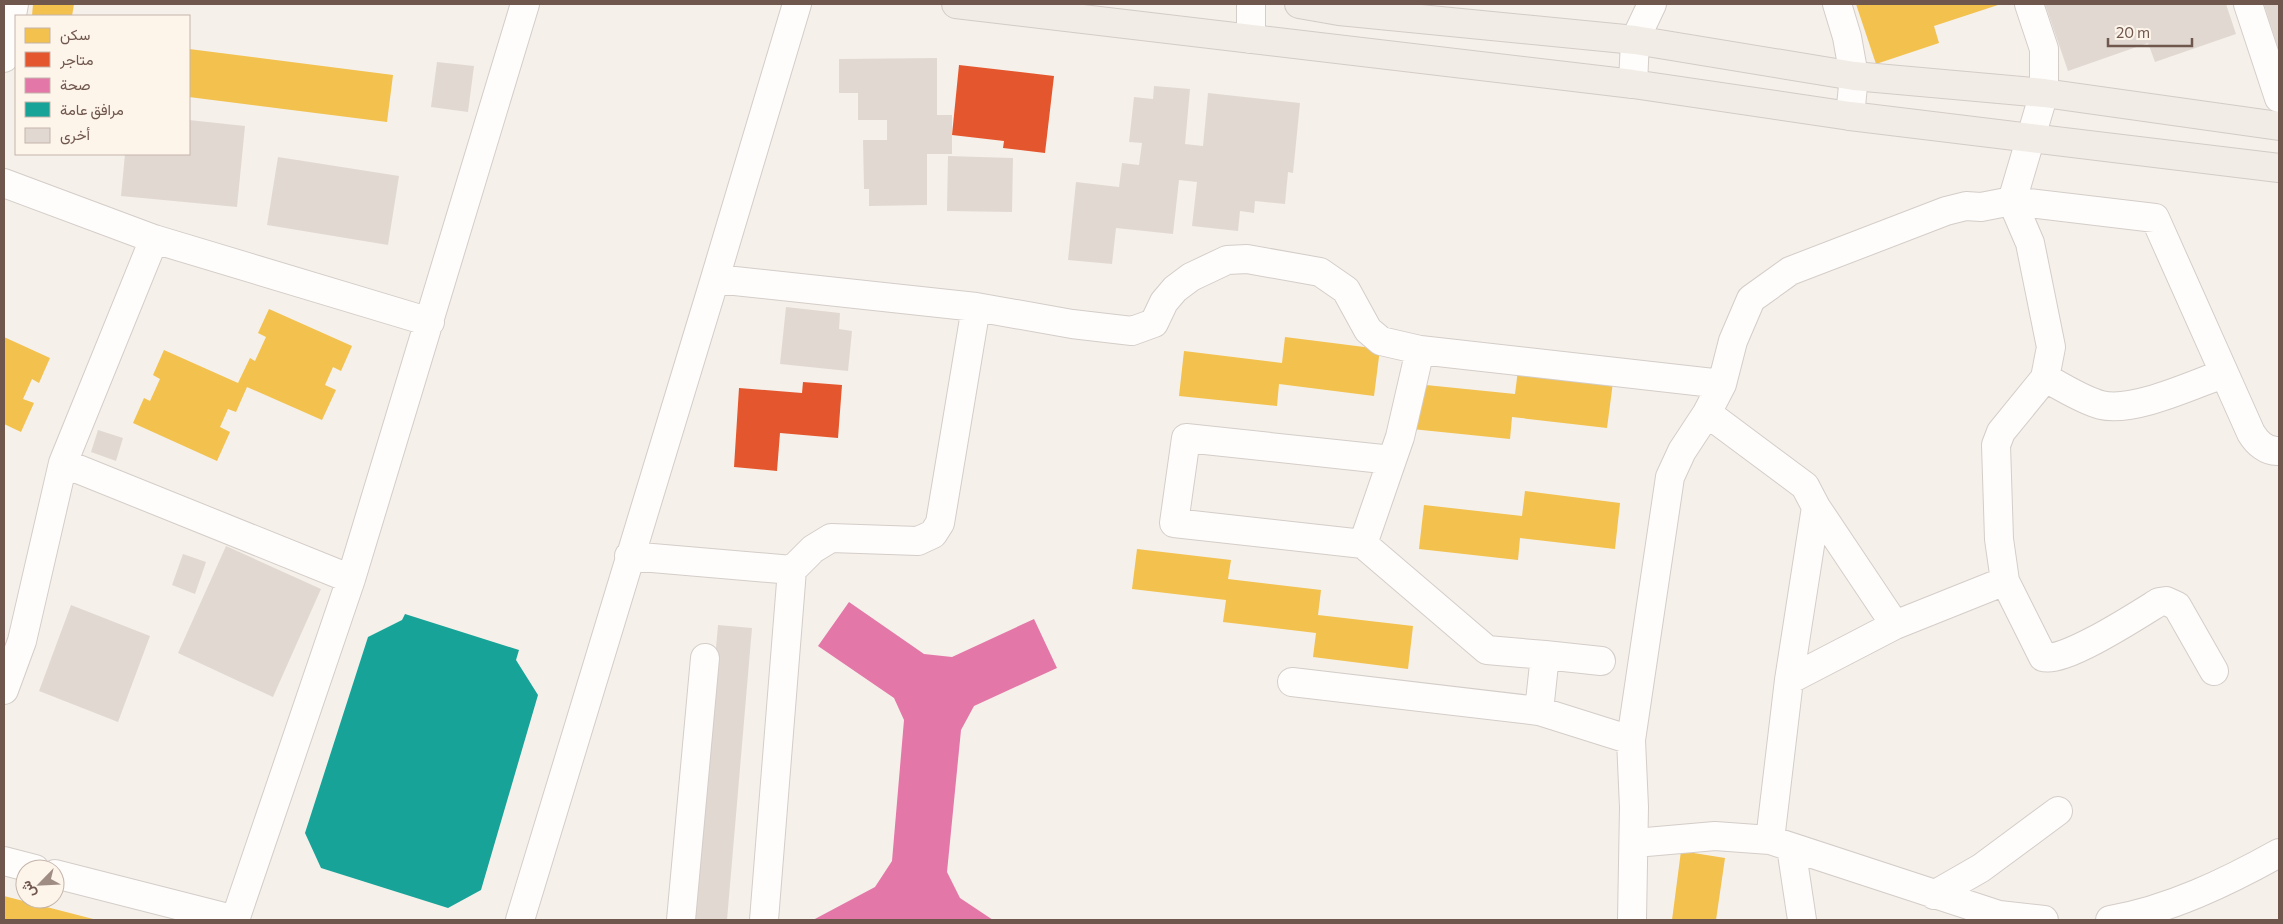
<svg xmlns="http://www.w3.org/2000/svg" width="2283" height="924" font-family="Commissioner,Vazirmatn,sans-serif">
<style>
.homes{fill:#f2c14e}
.shops{fill:#e4572e}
.health{fill:#e377a8}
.public{fill:#17a398}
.building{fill:#e1d8d2}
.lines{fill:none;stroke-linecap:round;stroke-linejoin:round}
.minor-casing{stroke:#d4cdc8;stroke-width:30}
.major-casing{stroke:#d3cbc7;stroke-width:30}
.minor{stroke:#fefdfc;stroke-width:28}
.major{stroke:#f1ece5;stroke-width:28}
</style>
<rect width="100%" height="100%" fill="#f5f0ea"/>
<!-- homes -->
<path class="homes" d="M 33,4 L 74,4 L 72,16 L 32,16 Z
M 1856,4 L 2001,4 L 1934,26 L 1939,43 L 1876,64 Z
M 189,49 L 393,75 L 387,122 L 189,97 Z
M 269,309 L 352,346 L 341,371 L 333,367 L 325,385 L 336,390 L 322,420 L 247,387 L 236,412 L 228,409 L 220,427 L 230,432 L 217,461 L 133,423 L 144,398 L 150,401 L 160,379 L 153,375 L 164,350 L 238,383 L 250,358 L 255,361 L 266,337 L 258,333 Z
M 4,337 L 50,358 L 39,383 L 32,379 L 23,399 L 34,403 L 21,432 L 4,424 Z
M 1285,337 L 1380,349 L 1374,396 L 1279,384 L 1277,406 L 1179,396 L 1184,351 L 1282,363 Z
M 1518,370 L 1613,382 L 1607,428 L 1512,417 L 1510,439 L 1412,429 L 1416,384 L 1515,394 Z
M 1525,491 L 1620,503 L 1615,549 L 1520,538 L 1518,560 L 1419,549 L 1424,505 L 1522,516 Z
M 1137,549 L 1231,560 L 1228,579 L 1321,590 L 1318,615 L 1413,626 L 1408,669 L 1313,657 L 1316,633 L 1223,622 L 1226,600 L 1132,589 Z
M 1681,851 L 1725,858 L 1716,920 L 1672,920 Z
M 4,896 L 97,920 L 4,920 Z"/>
<!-- shops -->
<path class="shops" d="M 959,65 L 1054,76 L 1045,153 L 1003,148 L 1004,141 L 952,135 Z
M 803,382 L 842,385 L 838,438 L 780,433 L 777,471 L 734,467 L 739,388 L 802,393 Z"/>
<!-- health -->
<path class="health" d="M 849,602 L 924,654 L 952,657 L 1034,619 L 1057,668 L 974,706 L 961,730 L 947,872 L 960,898 L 993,920 L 813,920 L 875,887 L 892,861 L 904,720 L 894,698 L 818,646 Z"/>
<!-- public -->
<path class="public" d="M 405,614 L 519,650 L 516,660 L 538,695 L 481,890 L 448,908 L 321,868 L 305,833 L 368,637 L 402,620 Z"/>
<!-- building -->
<path class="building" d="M 2045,4 L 2226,4 L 2236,34 L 2155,62 L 2148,43 L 2068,71 Z
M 2264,4 L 2279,4 L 2279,51 Z
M 937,58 L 937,115 L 952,115 L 952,154 L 927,154 L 927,205 L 869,206 L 869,189 L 864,189 L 863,140 L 887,140 L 887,120 L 858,120 L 858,93 L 839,93 L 839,59 Z
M 437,62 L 474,66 L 468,112 L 431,107 Z
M 1154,86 L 1190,89 L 1185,144 L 1203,146 L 1208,93 L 1300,103 L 1293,173 L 1288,172 L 1285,204 L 1255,201 L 1254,213 L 1240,211 L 1238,231 L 1192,226 L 1197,182 L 1179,180 L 1173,234 L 1116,228 L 1112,264 L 1068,260 L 1076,182 L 1119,187 L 1122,163 L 1139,165 L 1142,143 L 1129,142 L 1134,97 L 1153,99 Z
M 189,120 L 245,126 L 237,207 L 121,196 L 125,154 L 189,154 Z
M 948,156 L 1013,158 L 1012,212 L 947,211 Z
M 278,157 L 399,176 L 388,245 L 267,225 Z
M 786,307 L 840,313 L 839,329 L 852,331 L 848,371 L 780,364 Z
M 98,430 L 123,438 L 116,461 L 91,452 Z
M 226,546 L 321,589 L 273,697 L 178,653 Z
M 183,554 L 206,562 L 195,594 L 172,585 Z
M 71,605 L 150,636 L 118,722 L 39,691 Z
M 718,625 L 752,628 L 727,920 L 692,920 Z"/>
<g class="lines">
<defs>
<path id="minor" d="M 1837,4 L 1847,37 L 1854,76 L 1850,116
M 2248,4 L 2279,98
M 1251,39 L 1251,4
M 4,58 L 14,4
M 1633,84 L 1635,40 L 1652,4
M 4,183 L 154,239 L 430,322
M 716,279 L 976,307 L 1072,324 L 1132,331 L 1154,323 L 1164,302 L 1175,289 L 1191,277 L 1227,260 L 1247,259 L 1320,272 L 1346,290 L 1368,330 L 1381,341 L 1420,350 L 1722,384
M 2045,378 C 2063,387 2082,400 2101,405 C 2133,413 2192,385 2223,374
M 1707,413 L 1805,486 L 1816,507 L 1789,680 L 1770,840
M 1392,460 L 1400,437 L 1420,350
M 63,463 L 351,579
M 1816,507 L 1895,625
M 1363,544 L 1392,460 L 1186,438 L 1174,523 L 1363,544 L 1487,650 L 1545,655
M 629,556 L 792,570 L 764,920
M 792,570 L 813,549 L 831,538 L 918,541 L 933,534 L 940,523 L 976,307
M 2005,581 L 2043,657 C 2063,664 2138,615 2159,602 L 2166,601 L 2177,606 L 2214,671
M 1789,680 L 1895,625 L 2005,581 L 1999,539 L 1996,445 L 2001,432 L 2045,378 L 2051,347 L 2030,243 L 2012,201 L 2044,93 L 2044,49 L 2029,4
M 1292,682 L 1539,711 L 1631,740
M 4,690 L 22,641 L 63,463 L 154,239
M 1539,711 L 1545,655 L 1601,661
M 1635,843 L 1715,836 L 1770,840 L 1999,915 L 2044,920
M 1791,847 L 1802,920
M 4,861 L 35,869
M 55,874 L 236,920
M 1934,895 L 1981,868 L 2058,811
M 235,920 L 351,579 L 525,4
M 520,920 C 612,614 707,310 797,4
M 681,920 L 705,658
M 1632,920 L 1634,807 L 1631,740 L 1670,477 L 1682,451 L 1707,413 L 1722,384 L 1733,341 L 1751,299 L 1790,271 L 1946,211 L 1966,206 L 1981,207 L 2012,201 L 2155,218 L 2251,433 C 2257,443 2267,452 2279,451
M 2110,920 C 2169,910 2227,882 2279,853"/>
<path id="major" d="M 956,4 L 1633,84 L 1850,116 L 2279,168
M 1299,4 L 1339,11 L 1635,40 L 1854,76 L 2044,93 L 2279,126"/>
</defs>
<!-- minor casing -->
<use href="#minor" class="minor-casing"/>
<!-- major casing -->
<use href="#major" class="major-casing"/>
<!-- minor -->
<use href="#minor" class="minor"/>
<!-- major -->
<use href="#major" class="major"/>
</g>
<!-- border -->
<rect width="2283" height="924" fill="none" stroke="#70574d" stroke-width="10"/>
<!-- legend -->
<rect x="15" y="15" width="175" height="140" fill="#fdf4ea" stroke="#c5b5ab"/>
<rect x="25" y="28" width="25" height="15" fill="#f2c14e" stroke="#c5b5ab"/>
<text x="60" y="40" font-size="15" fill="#70574d">سكن</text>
<rect x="25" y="52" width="25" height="15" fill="#e4572e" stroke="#c5b5ab"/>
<text x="60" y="65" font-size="15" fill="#70574d">متاجر</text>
<rect x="25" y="78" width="25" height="15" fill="#e377a8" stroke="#c5b5ab"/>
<text x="60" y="90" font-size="15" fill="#70574d">صحة</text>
<rect x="25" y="102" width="25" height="15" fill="#17a398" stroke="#c5b5ab"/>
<text x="60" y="115" font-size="15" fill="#70574d">مرافق عامة</text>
<rect x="25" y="128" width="25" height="15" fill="#e1d8d2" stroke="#c5b5ab"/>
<text x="60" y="140" font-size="15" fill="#70574d">أخرى</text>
<!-- north arrow -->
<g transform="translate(40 884) rotate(246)"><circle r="24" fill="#fdf4ea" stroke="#c5b5ab"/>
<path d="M0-4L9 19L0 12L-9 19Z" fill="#9f8d84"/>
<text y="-8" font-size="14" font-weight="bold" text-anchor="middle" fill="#70574d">ش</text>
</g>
<!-- scale -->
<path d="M2108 38v8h84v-8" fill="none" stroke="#70574d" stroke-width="2.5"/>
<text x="2116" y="38" font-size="15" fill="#70574d" stroke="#fdf4ea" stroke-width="4" paint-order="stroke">20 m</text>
</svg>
